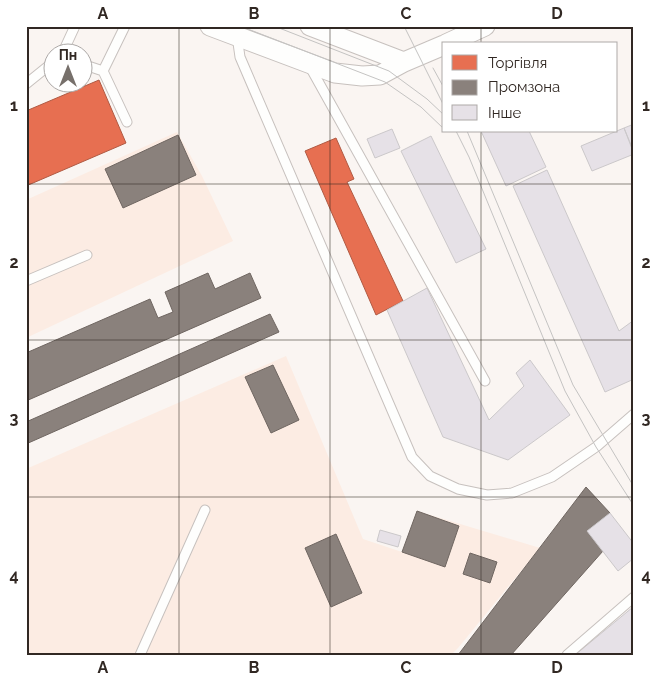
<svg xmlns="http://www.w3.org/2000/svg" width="660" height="681" font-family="Raleway,sans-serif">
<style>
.built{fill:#fcece3}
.shops{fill:#e76f51;stroke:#b05a43}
.industry{fill:#8a817c;stroke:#6f6661}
.building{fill:#e6e1e7;stroke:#cbc8ca}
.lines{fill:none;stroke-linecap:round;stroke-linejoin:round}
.lane-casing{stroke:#c7c1be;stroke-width:11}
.street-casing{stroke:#c7c1be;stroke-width:21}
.lane{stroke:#fefefd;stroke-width:9}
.street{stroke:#fefefd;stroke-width:19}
.tram{stroke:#c4c3c2;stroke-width:1}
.grid{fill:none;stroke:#312823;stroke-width:1;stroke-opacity:0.55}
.neatline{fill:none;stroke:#312823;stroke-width:2}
.grid-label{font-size:16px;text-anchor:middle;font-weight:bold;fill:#312823}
</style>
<rect width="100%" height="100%" fill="#faf5f2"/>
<!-- built -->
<path class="built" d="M 177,132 L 202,176 L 233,241 L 26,338 L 26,200 Z
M 286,356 L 363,539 L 402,552 L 417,511 L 540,548 L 458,648 L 451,655 L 26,655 L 26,469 Z"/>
<!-- shops -->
<path class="shops" d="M 99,80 L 126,143 L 26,186 L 26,111 Z
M 336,138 L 354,179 L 347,182 L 403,301 L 376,315 L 305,151 Z"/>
<!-- industry -->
<path class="industry" d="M 178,135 L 196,175 L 123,208 L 105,169 Z
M 208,273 L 215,289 L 250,273 L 261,298 L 26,401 L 26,353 L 150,299 L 158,318 L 173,312 L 165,292 Z
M 270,314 L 279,332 L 26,444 L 26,422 Z
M 273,365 L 299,420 L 271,433 L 245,377 Z
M 586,487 L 610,513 L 587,531 L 603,551 L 511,655 L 458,655 Z
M 417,511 L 459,526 L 445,567 L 402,552 Z
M 336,534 L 362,593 L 331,607 L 305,548 Z
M 470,553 L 497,562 L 490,583 L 463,574 Z"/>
<!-- building -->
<path class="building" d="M 634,124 L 634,152 L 624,128 Z
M 624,128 L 634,154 L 592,171 L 581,146 Z
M 392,129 L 400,148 L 375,158 L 367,139 Z
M 481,131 L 529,131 L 546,167 L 506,186 Z
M 431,136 L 486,249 L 456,263 L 401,151 Z
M 547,170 L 619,331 L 634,320 L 634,379 L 605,392 L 513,186 Z
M 427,288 L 489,420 L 524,386 L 516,373 L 530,360 L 570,415 L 508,460 L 443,437 L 387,310 Z
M 610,513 L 634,544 L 634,558 L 618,571 L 587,531 Z
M 380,530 L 401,536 L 398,547 L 377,541 Z
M 633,607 L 634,655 L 575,655 Z"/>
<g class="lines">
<defs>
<path id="lane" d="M 237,36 L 240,57 L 412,457 L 430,476 L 458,489 L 487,495 L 512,493 L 552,477 L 596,447 L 634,414
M 63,52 L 75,26
M 82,64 L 103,71 L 125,26
M 309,65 L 485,381
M 103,71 L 127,122
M 26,84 L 52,63
M 26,281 L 87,255
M 140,655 L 205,510
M 567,655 L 634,597"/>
<path id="street" d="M 210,26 L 335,73 L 362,76 L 380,75 L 404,62 L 444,45
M 310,26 L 404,62
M 446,44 L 485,26"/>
</defs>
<!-- lane casing -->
<use href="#lane" class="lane-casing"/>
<!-- street casing -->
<use href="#street" class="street-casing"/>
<!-- lane -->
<use href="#lane" class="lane"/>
<!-- street -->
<use href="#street" class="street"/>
<!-- tram -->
<path class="tram" d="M 240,26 L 385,82 L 421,107 L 444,129
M 274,26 L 389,71 L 427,99 L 444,115
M 404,26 L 444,106
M 433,68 L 444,88
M 456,131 L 469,157 L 565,391 L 596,447 L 634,506
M 467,131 L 573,385 L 634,487"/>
</g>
<!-- grid -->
<path class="grid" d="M 179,26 L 179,655M 330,26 L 330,655M 481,26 L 481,44M 481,131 L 481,655M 26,184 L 634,184M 26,340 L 634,340M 26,497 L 634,497"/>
<!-- border -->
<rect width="660" height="681" fill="none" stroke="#ffffff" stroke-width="55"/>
<!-- legend -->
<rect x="442" y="42" width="175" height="90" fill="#ffffff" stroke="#ada9a7"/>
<rect x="452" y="55" width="25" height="15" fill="#e76f51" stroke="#ada9a7"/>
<text x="488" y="68" font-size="15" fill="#312823">Торгівля</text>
<rect x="452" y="80" width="25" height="15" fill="#8a817c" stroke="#ada9a7"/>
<text x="488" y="92" font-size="15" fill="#312823">Промзона</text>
<rect x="452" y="105" width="25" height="15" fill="#e6e1e7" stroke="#ada9a7"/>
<text x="488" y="118" font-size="15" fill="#312823">Інше</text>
<!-- north arrow -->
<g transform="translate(68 68)"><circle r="24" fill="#ffffff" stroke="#ada9a7"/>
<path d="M0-4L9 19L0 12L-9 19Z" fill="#77706b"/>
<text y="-8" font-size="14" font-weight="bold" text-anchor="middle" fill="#312823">Пн</text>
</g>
<rect x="28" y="28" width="604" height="626" class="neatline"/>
<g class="grid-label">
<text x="103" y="19">A</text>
<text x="254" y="19">B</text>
<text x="406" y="19">C</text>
<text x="557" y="19">D</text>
<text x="14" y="111">1</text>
<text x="646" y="111">1</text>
<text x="14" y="268">2</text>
<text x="646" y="268">2</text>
<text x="14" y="424">3</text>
<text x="646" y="424">3</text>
<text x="14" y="581">4</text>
<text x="646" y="581">4</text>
<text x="103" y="673">A</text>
<text x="254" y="673">B</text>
<text x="406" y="673">C</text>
<text x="557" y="673">D</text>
</g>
</svg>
